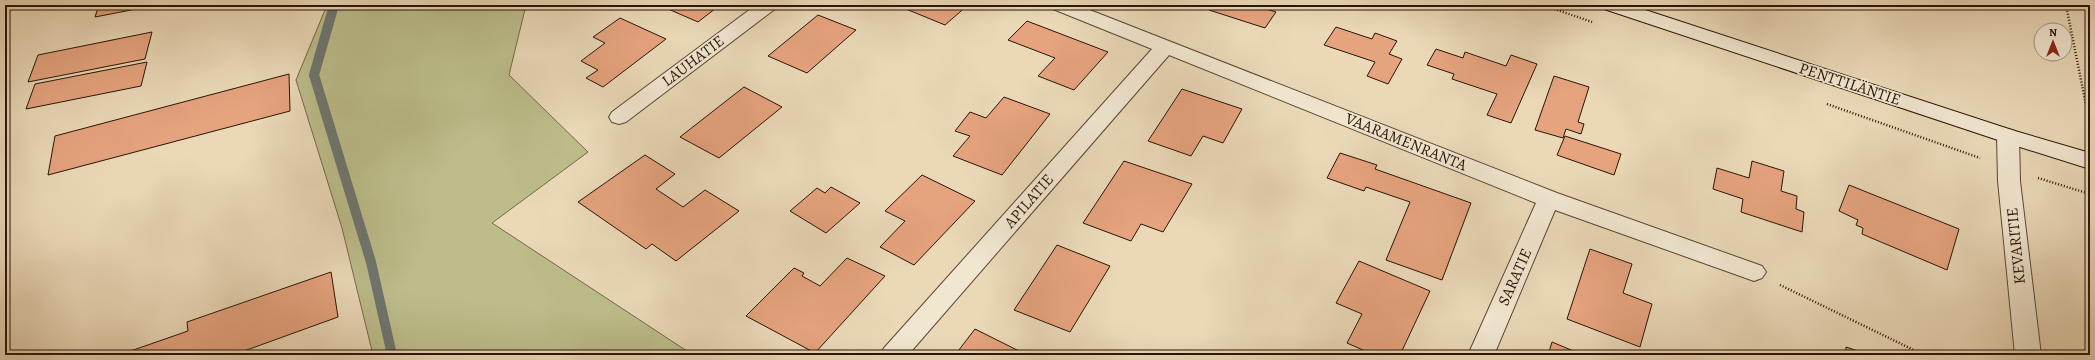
<svg xmlns="http://www.w3.org/2000/svg" width="2095" height="360" font-family="Alegreya,serif">
<style>
.green{fill:#bcbd8b;stroke:#726948}
.lines{fill:none;stroke-linecap:round;stroke-linejoin:round}
.stream{stroke:#6d7770;stroke-width:10}
.building{fill:#e5a37e;stroke:#291505}
.street-casing{stroke:#594632;stroke-width:2}
.secondary-casing{stroke:#291505;stroke-width:2}
.path{stroke:#291505;stroke-width:2.5;stroke-dasharray:1 2;stroke-linecap:butt}
.street{fill:#f1e6d0;fill-rule:evenodd}
.secondary{fill:#f1e6d0;fill-rule:evenodd}
.labels{text-anchor:middle;dominant-baseline:central;stroke-width:3.5;stroke-linejoin:round;paint-order:stroke}
.street-label{font-size:16px;fill:#291505;stroke:#f1e6d0}
</style>
<rect width="100%" height="100%" fill="#ead8b7"/>
<filter id="stains"><feTurbulence type="fractalNoise" baseFrequency=".005" numOctaves="4"/><feColorMatrix values="0 0 0 0 .2 0 0 0 0 .09 0 0 0 0 .02 0 0 0 .5 -.17"/></filter>
<radialGradient id="worn" r=".72"><stop offset=".6" stop-color="#630" stop-opacity="0"/><stop offset="1" stop-color="#630" stop-opacity=".3"/></radialGradient>
<!-- green -->
<path class="green" d="M 327,5 L 526,5 L 509,75 L 588,152 L 492,223 L 693,355 L 373,355 L 342,228 L 296,80 Z"/>
<g class="lines">
<!-- stream -->
<path class="stream" d="M 334,5 L 314,75 L 371,262 L 392,355"/>
</g>
<!-- building -->
<path class="building" d="M 99,5 L 157,5 L 95,17 Z
M 659,5 L 720,5 L 698,22 Z
M 906,5 L 968,5 L 945,25 L 906,9 L 909,6 Z
M 1212,5 L 1253,5 L 1276,12 L 1265,28 L 1209,10 Z
M 818,15 L 856,30 L 807,73 L 768,56 Z
M 620,18 L 666,39 L 603,87 L 586,78 L 598,70 L 581,61 L 605,43 L 593,37 Z
M 1027,21 L 1108,52 L 1074,90 L 1038,76 L 1055,58 L 1008,40 Z
M 1336,27 L 1372,39 L 1375,33 L 1397,41 L 1389,54 L 1402,59 L 1388,84 L 1367,76 L 1375,62 L 1324,45 Z
M 152,32 L 145,59 L 28,82 L 38,55 Z
M 1436,49 L 1463,58 L 1465,52 L 1506,66 L 1511,55 L 1537,64 L 1511,123 L 1487,115 L 1497,94 L 1452,79 L 1454,74 L 1427,65 Z
M 147,62 L 141,86 L 26,109 L 35,84 Z
M 289,74 L 290,111 L 48,175 L 55,136 Z
M 1554,76 L 1589,87 L 1578,122 L 1584,124 L 1581,134 L 1566,129 L 1563,138 L 1535,130 Z
M 744,87 L 782,107 L 719,158 L 680,137 Z
M 1182,89 L 1242,109 L 1223,143 L 1203,136 L 1191,156 L 1148,141 Z
M 1004,97 L 1050,114 L 1002,175 L 953,156 L 970,136 L 955,131 L 970,112 L 986,118 Z
M 1565,136 L 1621,154 L 1614,175 L 1557,155 Z
M 1340,153 L 1377,165 L 1375,169 L 1471,203 L 1442,280 L 1386,260 L 1410,202 L 1366,187 L 1364,191 L 1327,178 Z
M 645,155 L 675,174 L 656,189 L 683,207 L 705,190 L 739,211 L 676,261 L 652,244 L 646,249 L 578,202 Z
M 1124,161 L 1192,184 L 1163,232 L 1141,224 L 1131,241 L 1083,223 Z
M 1752,161 L 1784,171 L 1781,191 L 1797,196 L 1796,209 L 1804,212 L 1802,232 L 1741,212 L 1743,199 L 1713,189 L 1717,168 L 1749,178 Z
M 922,175 L 975,201 L 914,265 L 880,247 L 905,221 L 885,211 Z
M 1849,185 L 1959,229 L 1947,270 L 1862,234 L 1863,228 L 1856,225 L 1858,220 L 1839,211 Z
M 831,187 L 860,203 L 826,233 L 790,211 L 817,188 L 825,193 Z
M 1057,245 L 1110,266 L 1070,332 L 1014,310 Z
M 1590,249 L 1632,264 L 1623,293 L 1652,304 L 1640,347 L 1567,319 Z
M 847,258 L 885,276 L 815,353 L 746,316 L 794,268 L 804,273 L 802,276 L 820,286 Z
M 1359,261 L 1430,291 L 1400,355 L 1374,355 L 1347,343 L 1362,314 L 1336,303 Z
M 331,272 L 338,317 L 233,355 L 119,355 L 188,331 L 187,322 Z
M 975,329 L 1027,355 L 955,355 Z
M 1552,342 L 1583,355 L 1548,355 Z
M 1846,347 L 1870,355 L 1846,355 Z"/>
<g class="lines">
<defs>
<path id="street" d="M 756,5 L 777,5 L 775,9 L 626,122 L 619,124 L 612,122 L 609,117 L 612,112 Z
M 1051,5 L 1077,5 L 1557,193 L 1762,266 L 1766,272 L 1762,278 L 1754,281 L 1555,210 L 1494,355 L 1468,355 L 1536,203 L 1169,55 L 908,355 L 880,355 L 884,348 L 1152,49 L 1053,9 Z
M 2008,129 L 2015,131 L 2019,136 L 2020,181 L 2041,355 L 2015,355 L 1998,181 L 1997,136 L 2001,131 Z"/>
<path id="secondary" d="M 1602,5 L 1630,5 L 2015,131 L 2090,153 L 2090,169 L 2001,141 L 1604,9 Z"/>
</defs>
<!-- street casing -->
<use href="#street" class="street-casing"/>
<!-- secondary casing -->
<use href="#secondary" class="secondary-casing"/>
<!-- path -->
<path class="path" d="M 1543,5 L 1592,22
M 2066,5 L 2090,125
M 1827,104 L 1980,158
M 2038,178 L 2090,194
M 1780,285 L 1924,355"/>
<!-- street -->
<use href="#street" class="street"/>
<!-- secondary -->
<use href="#secondary" class="secondary"/>
</g>
<g class="labels">
<!-- street labels -->
<g class="street-label">
<text transform="translate(693 61) rotate(-37)">LAUHATIE</text>
<text transform="translate(1850 84) rotate(18)">PENTTILÄNTIE</text>
<text transform="translate(1406 142) rotate(22)">VAARAMENRANTA</text>
<text transform="translate(1029 201) rotate(-49)">APILATIE</text>
<text transform="translate(2016 246) rotate(-96)">KEVARITIE</text>
<text transform="translate(1515 277) rotate(-66)">SARATIE</text>
</g>
</g>
<!-- margin -->
<rect width="2095" height="360" fill="none" stroke="#ead8b7" stroke-width="20"/>
<rect x="6" y="6" width="2083" height="348" fill="none" stroke="#291505" stroke-width="2"/>
<rect x="10" y="10" width="2075" height="340" fill="none" stroke="#291505"/>
<!-- north arrow -->
<g transform="translate(2053 42)"><circle r="19" fill="#f1e6d0" stroke="#a1927f"/>
<path d="M0-3L7 15L0 10L-7 15Z" fill="#8f2418"/>
<text y="-6" font-size="11" font-weight="bold" text-anchor="middle" fill="#291505">N</text>
</g>
<rect width="100%" height="100%" filter="url(#stains)"/>
<rect width="100%" height="100%" fill="url(#worn)"/>
</svg>
